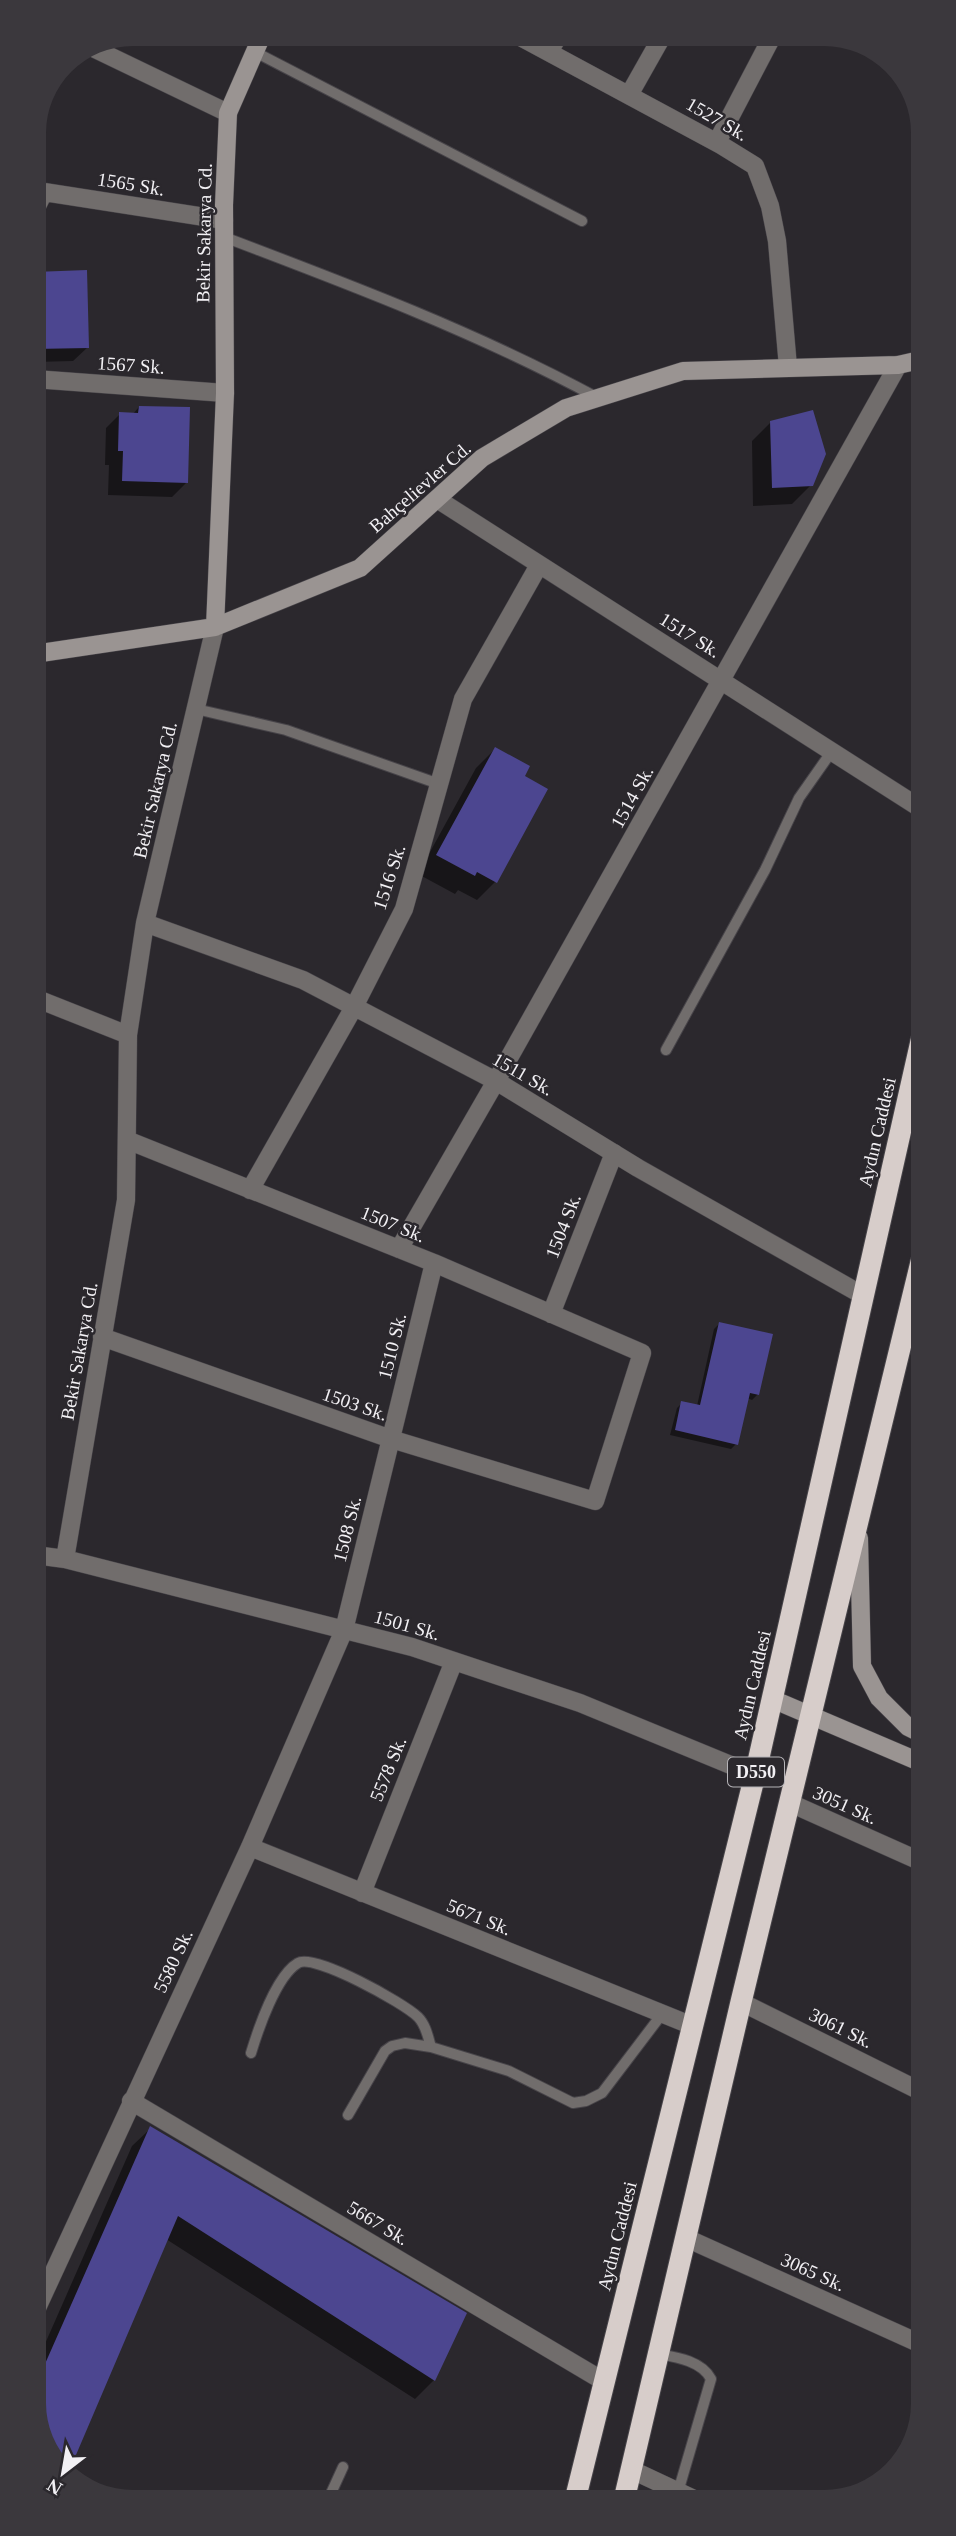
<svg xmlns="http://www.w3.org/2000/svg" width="956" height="2536" font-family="'Times New Roman',serif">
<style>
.shadow{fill:#0007}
.building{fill:#4c4690}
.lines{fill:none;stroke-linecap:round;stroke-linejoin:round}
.lane-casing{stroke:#474449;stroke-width:12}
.street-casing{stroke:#474449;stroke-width:19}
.secondary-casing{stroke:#474449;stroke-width:19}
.highway-casing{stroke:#474449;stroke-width:23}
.lane{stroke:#716d6c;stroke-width:10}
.street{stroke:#716d6c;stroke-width:18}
.secondary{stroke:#9a9492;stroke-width:18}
.highway{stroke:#d7cdca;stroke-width:21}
.labels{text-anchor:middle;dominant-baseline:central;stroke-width:5;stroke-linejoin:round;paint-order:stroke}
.shield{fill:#2b282d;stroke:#b6b4b8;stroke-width:2}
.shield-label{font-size:18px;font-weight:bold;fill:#f2f0f4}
.street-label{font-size:19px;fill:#f2f0f4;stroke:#2b282d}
</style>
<rect width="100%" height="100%" fill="#2b282d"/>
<!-- shadow -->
<path class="shadow" d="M 86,272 L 88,347 L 73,361 L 34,362 L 34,273 Z
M 139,407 L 186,483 L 172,497 L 108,495 L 109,465 L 105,465 L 106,428 L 120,414 L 132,415 Z
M 771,422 L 811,485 L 792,504 L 753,506 L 752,441 Z
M 495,749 L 522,776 L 496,881 L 477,900 L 458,890 L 455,894 L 418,874 L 476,768 Z
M 720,1323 L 758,1394 L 752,1400 L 747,1398 L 736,1444 L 731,1449 L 670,1435 L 677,1408 L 682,1403 L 697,1406 L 714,1329 Z
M 151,2128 L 434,2380 L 415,2399 L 166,2239 L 66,2474 L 37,2430 L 37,2362 L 132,2146 Z"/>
<!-- building -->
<path class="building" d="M 87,270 L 89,348 L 34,349 L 34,272 Z
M 139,406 L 190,407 L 188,483 L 122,481 L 123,451 L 118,451 L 119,412 L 138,413 Z
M 813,410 L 826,454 L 813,486 L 772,488 L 770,421 Z
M 495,747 L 530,766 L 525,776 L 548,789 L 497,883 L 477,872 L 475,876 L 436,855 Z
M 719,1322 L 773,1334 L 759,1395 L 750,1393 L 738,1445 L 675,1430 L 681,1401 L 700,1405 Z
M 150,2126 L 467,2313 L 435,2381 L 178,2216 L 67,2476 L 37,2430 L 37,2382 Z"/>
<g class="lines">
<defs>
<path id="lane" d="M 255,52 L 582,221
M 224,237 C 351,285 478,333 598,398
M 196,709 L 286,730 L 439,784
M 666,1050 L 765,870 L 799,798 L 832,751
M 251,2053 C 258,2030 276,1976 298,1963 C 314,1953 404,2003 418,2017 C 426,2025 428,2037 431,2047
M 348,2115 L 385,2051 L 392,2046 L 405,2043 L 431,2047 L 509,2071 L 573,2103 L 586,2101 L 602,2093 L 662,2014
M 659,2354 C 676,2357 702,2361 711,2379 L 678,2492
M 327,2502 L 343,2467"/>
<path id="street" d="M 513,33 L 721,145 L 755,166 L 770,206 L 777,241 L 788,367
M 95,49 L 228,113
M 549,52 L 560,33
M 629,95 L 664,33
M 717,142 L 774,33
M 34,188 L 44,192 L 224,220
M 34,212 L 44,192
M 34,379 L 225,393
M 437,499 L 920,808
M 145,923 L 303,980 L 496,1081 L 638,1168 L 864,1296
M 35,998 L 128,1035
M 250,1190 L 354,1007 L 404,909 L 463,699 L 539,565
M 399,1249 L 496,1081 L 898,365
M 551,1314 L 614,1153
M 102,1337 L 391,1439 L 595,1501 L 642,1353 L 434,1263 L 127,1140
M 35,1555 L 65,1559 L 412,1647 L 580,1703 L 755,1775
M 65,1559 L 126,1200 L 128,1035 L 145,923 L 215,627
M 790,1803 L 922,1862
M 250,1847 L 693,2026
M 362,1893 L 454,1661
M 741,2002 L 922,2092
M 131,2101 L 605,2382
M 686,2238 L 923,2345
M 37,2308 L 250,1847 L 344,1630 L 434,1263
M 632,2470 L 696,2500"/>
<path id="secondary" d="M 215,627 L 225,393 L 224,205 L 228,113 L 263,33
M 34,654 L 215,627 L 360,568 L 482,458 L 566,408 L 683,371 L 898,365 L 920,360
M 859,1538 L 862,1666 L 879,1698 L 908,1727 L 922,1734
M 772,1699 L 922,1763"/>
<path id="highway" d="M 575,2500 L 755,1775 L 921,1041
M 624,2500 L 741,2002 L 921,1262"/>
</defs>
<!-- lane casing -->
<use href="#lane" class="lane-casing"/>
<!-- street casing -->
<use href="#street" class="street-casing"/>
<!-- secondary casing -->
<use href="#secondary" class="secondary-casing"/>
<!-- highway casing -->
<use href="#highway" class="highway-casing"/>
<!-- lane -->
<use href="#lane" class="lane"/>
<!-- street -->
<use href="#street" class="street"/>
<!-- secondary -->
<use href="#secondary" class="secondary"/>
<!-- highway -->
<use href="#highway" class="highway"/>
</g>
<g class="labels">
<!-- shield labels -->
<rect class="shield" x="728" y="1757.5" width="56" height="29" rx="5"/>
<g class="shield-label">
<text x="756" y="1772">D550</text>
</g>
<!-- street labels -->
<g class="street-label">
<text transform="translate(717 119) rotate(30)">1527 Sk.</text>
<text transform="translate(131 184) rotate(9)">1565 Sk.</text>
<text transform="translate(204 233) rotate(-89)">Bekir Sakarya Cd.</text>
<text transform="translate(131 365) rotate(4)">1567 Sk.</text>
<text transform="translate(420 487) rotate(-41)">Bahçelievler Cd.</text>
<text transform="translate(690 635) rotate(32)">1517 Sk.</text>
<text transform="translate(155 790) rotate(-77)">Bekir Sakarya Cd.</text>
<text transform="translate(632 797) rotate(-61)">1514 Sk.</text>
<text transform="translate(389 877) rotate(-72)">1516 Sk.</text>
<text transform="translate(523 1074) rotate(30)">1511 Sk.</text>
<text transform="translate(877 1132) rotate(-77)">Aydın Caddesi</text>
<text transform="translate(393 1224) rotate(22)">1507 Sk.</text>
<text transform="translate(563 1226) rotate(-69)">1504 Sk.</text>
<text transform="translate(392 1346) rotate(-76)">1510 Sk.</text>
<text transform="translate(79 1351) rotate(-80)">Bekir Sakarya Cd.</text>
<text transform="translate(355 1404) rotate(19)">1503 Sk.</text>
<text transform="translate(347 1529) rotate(-76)">1508 Sk.</text>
<text transform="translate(407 1625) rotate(16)">1501 Sk.</text>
<text transform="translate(752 1685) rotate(-77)">Aydın Caddesi</text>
<text transform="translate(388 1769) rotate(-68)">5578 Sk.</text>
<text transform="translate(845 1805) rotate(24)">3051 Sk.</text>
<text transform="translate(479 1917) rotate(22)">5671 Sk.</text>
<text transform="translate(173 1961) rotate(-65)">5580 Sk.</text>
<text transform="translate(841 2028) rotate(26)">3061 Sk.</text>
<text transform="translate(378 2223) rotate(31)">5667 Sk.</text>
<text transform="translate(617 2236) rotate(-76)">Aydın Caddesi</text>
<text transform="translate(813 2272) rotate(24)">3065 Sk.</text>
</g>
</g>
<!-- crop -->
<path d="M0 0H956V2536H0ZM133 46H824A87 87 0 0 1 911 133V2403A87 87 0 0 1 824 2490H133A87 87 0 0 1 46 2403V133A87 87 0 0 1 133 46Z" fill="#3b383d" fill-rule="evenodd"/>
<!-- north arrow -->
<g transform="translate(63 2473) rotate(211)" stroke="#2b282d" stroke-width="5" paint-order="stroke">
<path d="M0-5L12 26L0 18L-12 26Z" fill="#f2f0f4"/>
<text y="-10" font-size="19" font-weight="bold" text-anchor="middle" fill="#f2f0f4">N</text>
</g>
</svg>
